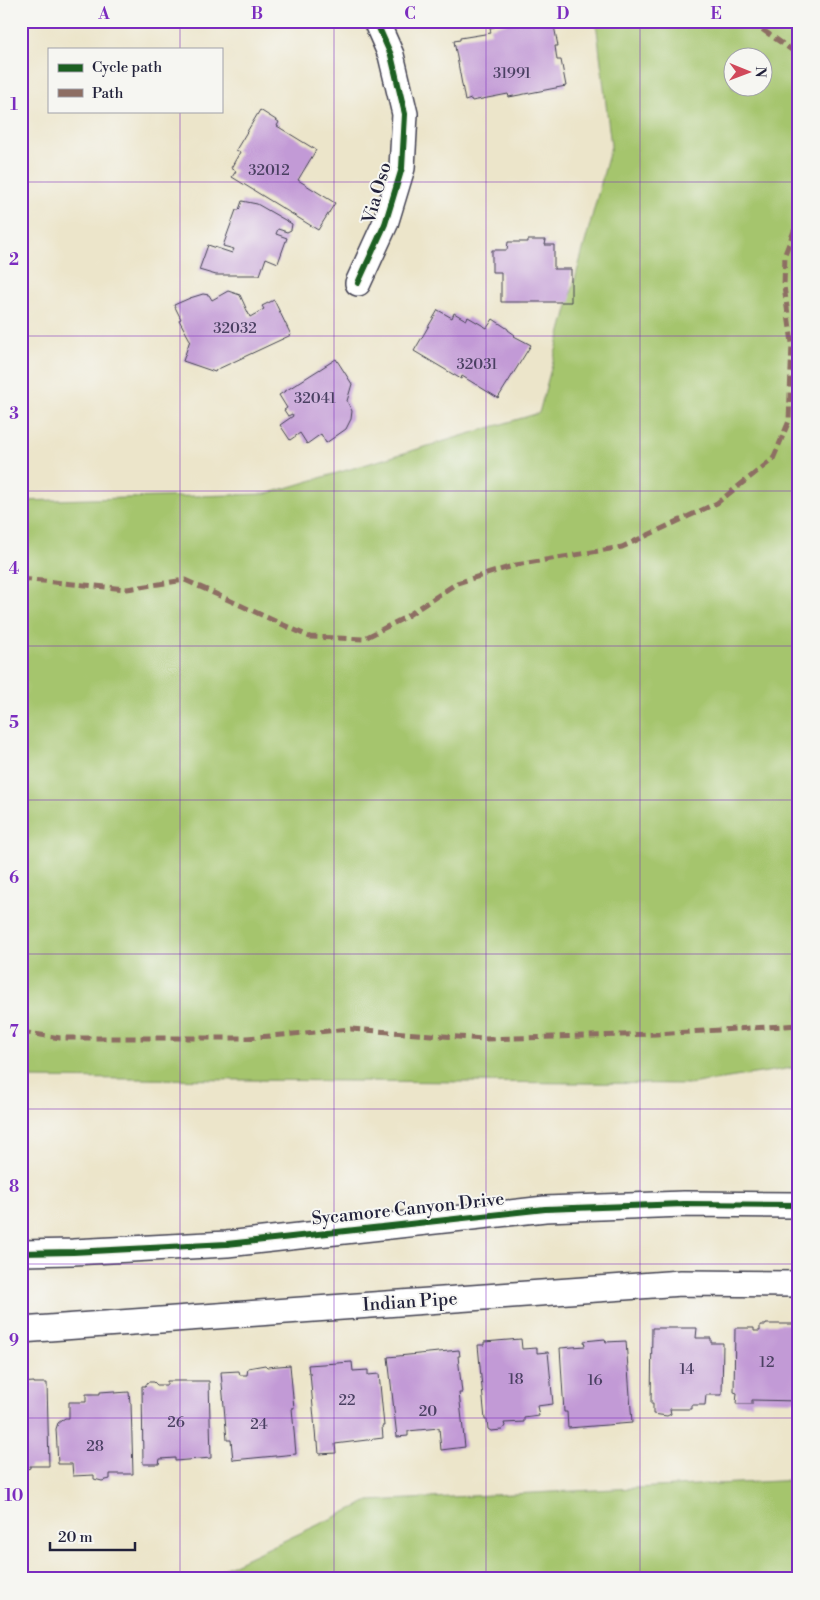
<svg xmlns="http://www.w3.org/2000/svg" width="820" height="1600" font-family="'Libre Bodoni',serif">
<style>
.green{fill:#a5c56d;stroke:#647454;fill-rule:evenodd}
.building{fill:#c29ad6}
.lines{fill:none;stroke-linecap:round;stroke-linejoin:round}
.street-casing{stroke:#403f50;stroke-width:28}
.street{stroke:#fff;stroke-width:25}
.quiet{stroke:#8d6e63;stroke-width:5;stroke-dasharray:10 5;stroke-linecap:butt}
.cycleway-casing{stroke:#f6f6f2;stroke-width:9}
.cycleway{stroke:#1b5e20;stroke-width:6}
.grid{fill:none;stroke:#7b2cbf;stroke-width:1;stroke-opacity:0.55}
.labels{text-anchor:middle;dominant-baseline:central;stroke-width:4;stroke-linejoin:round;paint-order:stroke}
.number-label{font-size:15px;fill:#4a4062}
.street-label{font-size:18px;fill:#22223b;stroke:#f6f6f2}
.neatline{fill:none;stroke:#7b2cbf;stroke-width:2}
.grid-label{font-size:16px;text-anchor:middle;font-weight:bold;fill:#7b2cbf}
</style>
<rect width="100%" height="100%" fill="#f6f6f2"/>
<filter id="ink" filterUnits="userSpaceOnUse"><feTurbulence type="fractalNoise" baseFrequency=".02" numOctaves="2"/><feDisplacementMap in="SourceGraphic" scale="10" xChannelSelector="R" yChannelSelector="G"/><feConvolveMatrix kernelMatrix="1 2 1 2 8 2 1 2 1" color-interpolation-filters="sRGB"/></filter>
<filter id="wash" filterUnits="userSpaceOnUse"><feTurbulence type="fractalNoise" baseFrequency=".0096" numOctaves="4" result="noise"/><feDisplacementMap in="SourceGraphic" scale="20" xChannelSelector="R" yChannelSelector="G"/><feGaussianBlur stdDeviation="1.12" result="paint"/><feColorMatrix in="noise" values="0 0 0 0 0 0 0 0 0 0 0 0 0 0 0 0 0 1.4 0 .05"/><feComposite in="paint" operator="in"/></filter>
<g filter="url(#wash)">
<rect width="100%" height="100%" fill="#ece5ca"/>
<!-- green -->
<path class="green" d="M 596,21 L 799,21 L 799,1067 L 690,1084 L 21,1078 L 21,501 L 266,494 L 539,413 L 611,146 ZM 732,58 L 762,58 L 762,88 L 732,88 Z
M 799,1480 L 799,1579 L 202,1579 L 369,1501 Z"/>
<g id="blocks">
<!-- building -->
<path class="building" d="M 515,21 L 553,21 L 558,46 L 555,46 L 557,60 L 561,60 L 566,86 L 509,97 L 508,94 L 472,101 L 471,99 L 465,101 L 454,41 L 460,40 L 460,38 L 491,33 L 490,28 Z
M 260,110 L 279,122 L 277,126 L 316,150 L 298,180 L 335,203 L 318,230 L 232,177 L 236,171 L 231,168 L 240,152 L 236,150 Z
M 242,201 L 257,204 L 292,224 L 291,230 L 287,232 L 278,229 L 276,234 L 287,238 L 278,263 L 266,258 L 260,275 L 216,275 L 199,270 L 208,245 L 232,253 L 234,249 L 223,246 L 236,210 L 239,210 Z
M 528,240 L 546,240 L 545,245 L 554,245 L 554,269 L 571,269 L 571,302 L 501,302 L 501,272 L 492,272 L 492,250 L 507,250 L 508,242 L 528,242 Z
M 228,291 L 240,295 L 250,317 L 264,309 L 262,306 L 274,300 L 291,335 L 216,370 L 215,372 L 183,361 L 190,340 L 179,320 L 181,319 L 174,305 L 190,298 L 203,294 L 209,295 L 212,300 Z
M 438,310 L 452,318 L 454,313 L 466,320 L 468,317 L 487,328 L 493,319 L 508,329 L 508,330 L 515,335 L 514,336 L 531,345 L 498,398 L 462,376 L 461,379 L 414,351 Z
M 336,359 L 352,384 L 347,401 L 352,411 L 351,419 L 346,429 L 326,443 L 321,434 L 307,444 L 300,433 L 290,440 L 280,425 L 293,416 L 292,414 L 288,416 L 284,410 L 287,408 L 279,395 Z
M 766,1324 L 799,1324 L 799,1401 L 752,1400 L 752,1404 L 736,1404 L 737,1393 L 734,1392 L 735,1328 L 754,1328 L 754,1331 L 760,1331 L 760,1325 L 766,1325 Z
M 652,1328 L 697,1328 L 696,1338 L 711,1338 L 711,1343 L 723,1343 L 722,1395 L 706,1395 L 705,1405 L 691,1405 L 691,1409 L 670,1409 L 671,1414 L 667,1416 L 653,1414 L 653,1404 L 651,1404 Z
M 521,1339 L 522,1349 L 537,1348 L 537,1353 L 548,1352 L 553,1404 L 537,1406 L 539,1416 L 524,1418 L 524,1422 L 504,1423 L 505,1426 L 502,1430 L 491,1431 L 488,1429 L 487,1420 L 485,1420 L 478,1345 L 484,1345 L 484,1342 Z
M 605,1339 L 606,1342 L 626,1341 L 632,1423 L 568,1428 L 567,1412 L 564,1412 L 560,1348 L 585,1346 L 584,1341 Z
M 459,1350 L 460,1356 L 458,1356 L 462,1393 L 459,1393 L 465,1447 L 441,1450 L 439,1428 L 408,1431 L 408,1436 L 397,1437 L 388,1357 Z
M 352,1362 L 353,1371 L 368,1370 L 368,1375 L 379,1374 L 384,1426 L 382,1426 L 383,1438 L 335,1444 L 336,1453 L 319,1454 L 318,1442 L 316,1442 L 310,1373 L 309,1373 L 308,1365 Z
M 265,1365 L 267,1367 L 290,1365 L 294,1408 L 292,1408 L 296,1454 L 233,1460 L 231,1440 L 227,1440 L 221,1372 L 239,1371 L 240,1375 L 247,1375 L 248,1368 Z
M 167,1381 L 209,1381 L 211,1458 L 175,1461 L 175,1458 L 160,1459 L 159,1464 L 143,1464 L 142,1386 L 145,1386 L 148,1382 L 154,1382 L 157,1385 L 167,1385 Z
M 34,1382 L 34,1383 L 47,1383 L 49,1466 L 30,1466 L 30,1468 L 21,1471 L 21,1383 Z
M 114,1391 L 114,1393 L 129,1392 L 130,1403 L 131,1403 L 133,1474 L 110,1474 L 110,1479 L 102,1481 L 94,1479 L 94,1475 L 73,1476 L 72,1464 L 58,1464 L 56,1429 L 58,1423 L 65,1418 L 69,1418 L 69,1402 L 86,1402 L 86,1394 L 100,1394 L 100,1392 Z"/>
</g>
</g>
<g filter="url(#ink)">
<use href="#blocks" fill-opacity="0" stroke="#403f50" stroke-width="1"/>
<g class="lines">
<defs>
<path id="street" d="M 358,283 L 385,224 L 402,168 L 405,114 L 391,55 L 376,21
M 21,1253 L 73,1252 L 227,1244 L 545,1209 L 684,1204 L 799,1205
M 21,1330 L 681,1283 L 799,1284"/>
</defs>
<!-- street casing -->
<use href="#street" class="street-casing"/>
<!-- street -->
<use href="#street" class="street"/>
<!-- quiet -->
<path class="quiet" d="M 750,21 L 799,55
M 21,579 L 127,589 L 185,580 L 310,637 L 363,639 L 404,618 L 457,583 L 516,565 L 622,547 L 717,503 L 773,459 L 789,421 L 792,343 L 784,286 L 785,254 L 799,218
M 21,1032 L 60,1038 L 247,1038 L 351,1029 L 484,1039 L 656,1034 L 799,1025"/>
<defs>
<path id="cycleway" d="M 358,283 L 385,224 L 402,168 L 405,114 L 391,55 L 376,21
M 21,1253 L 73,1252 L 227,1244 L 545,1209 L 684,1204 L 799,1205"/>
</defs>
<!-- cycleway casing -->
<use href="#cycleway" class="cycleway-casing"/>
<!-- cycleway -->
<use href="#cycleway" class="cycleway"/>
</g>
</g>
<!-- grid -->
<path class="grid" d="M 180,21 L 180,49M 334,21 L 334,1579M 486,21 L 486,1579M 640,21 L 640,1579M 180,111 L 180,1579M 21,182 L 799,182M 21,336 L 799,336M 21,491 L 799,491M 21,646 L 799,646M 21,800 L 799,800M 21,954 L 799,954M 21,1109 L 799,1109M 21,1264 L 799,1264M 21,1418 L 799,1418"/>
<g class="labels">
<!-- number labels -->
<g class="number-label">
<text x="512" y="73">31991</text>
<text x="269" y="170">32012</text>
<text x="235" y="328">32032</text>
<text x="477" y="364">32031</text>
<text x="315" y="398">32041</text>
<text x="767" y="1362">12</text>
<text x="687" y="1369">14</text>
<text x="516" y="1379">18</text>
<text x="595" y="1380">16</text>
<text x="347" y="1400">22</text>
<text x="428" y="1411">20</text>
<text x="176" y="1422">26</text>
<text x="259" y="1424">24</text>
<text x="95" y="1446">28</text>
</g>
<!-- street labels -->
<g class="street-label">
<text transform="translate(377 193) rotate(-74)">Via Oso</text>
<text transform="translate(408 1209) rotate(-6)">Sycamore Canyon Drive</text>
<text transform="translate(410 1302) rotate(-4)">Indian Pipe</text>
</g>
</g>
<!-- margin -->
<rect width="820" height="1600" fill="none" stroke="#f6f6f2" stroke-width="55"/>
<!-- legend -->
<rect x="48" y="48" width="175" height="65" fill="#f6f6f2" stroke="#a1a1a9"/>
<rect x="58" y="64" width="25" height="8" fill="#1b5e20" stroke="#a1a1a9"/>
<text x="92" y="72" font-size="15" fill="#22223b">Cycle path</text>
<rect x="58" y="89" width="25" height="8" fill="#8d6e63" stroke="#a1a1a9"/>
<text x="92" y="98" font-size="15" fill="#22223b">Path</text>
<!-- north arrow -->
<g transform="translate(748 72) rotate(91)"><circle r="24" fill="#f6f6f2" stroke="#a1a1a9"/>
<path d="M0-4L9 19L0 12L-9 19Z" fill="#d1495b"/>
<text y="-8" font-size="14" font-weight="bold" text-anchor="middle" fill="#22223b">N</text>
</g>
<!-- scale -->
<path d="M50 1542v8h85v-8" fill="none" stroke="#22223b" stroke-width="2.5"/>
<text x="58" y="1542" font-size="15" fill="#22223b" stroke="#f6f6f2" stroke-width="4" paint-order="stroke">20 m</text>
<rect x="28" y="28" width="764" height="1544" class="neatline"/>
<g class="grid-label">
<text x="104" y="19">A</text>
<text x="257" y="19">B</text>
<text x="410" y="19">C</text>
<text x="563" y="19">D</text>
<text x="716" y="19">E</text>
<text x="14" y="110">1</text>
<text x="14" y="265">2</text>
<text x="14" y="419">3</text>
<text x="14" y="574">4</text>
<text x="14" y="728">5</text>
<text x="14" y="883">6</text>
<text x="14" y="1037">7</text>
<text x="14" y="1192">8</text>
<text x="14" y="1346">9</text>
<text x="14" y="1501">10</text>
</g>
</svg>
